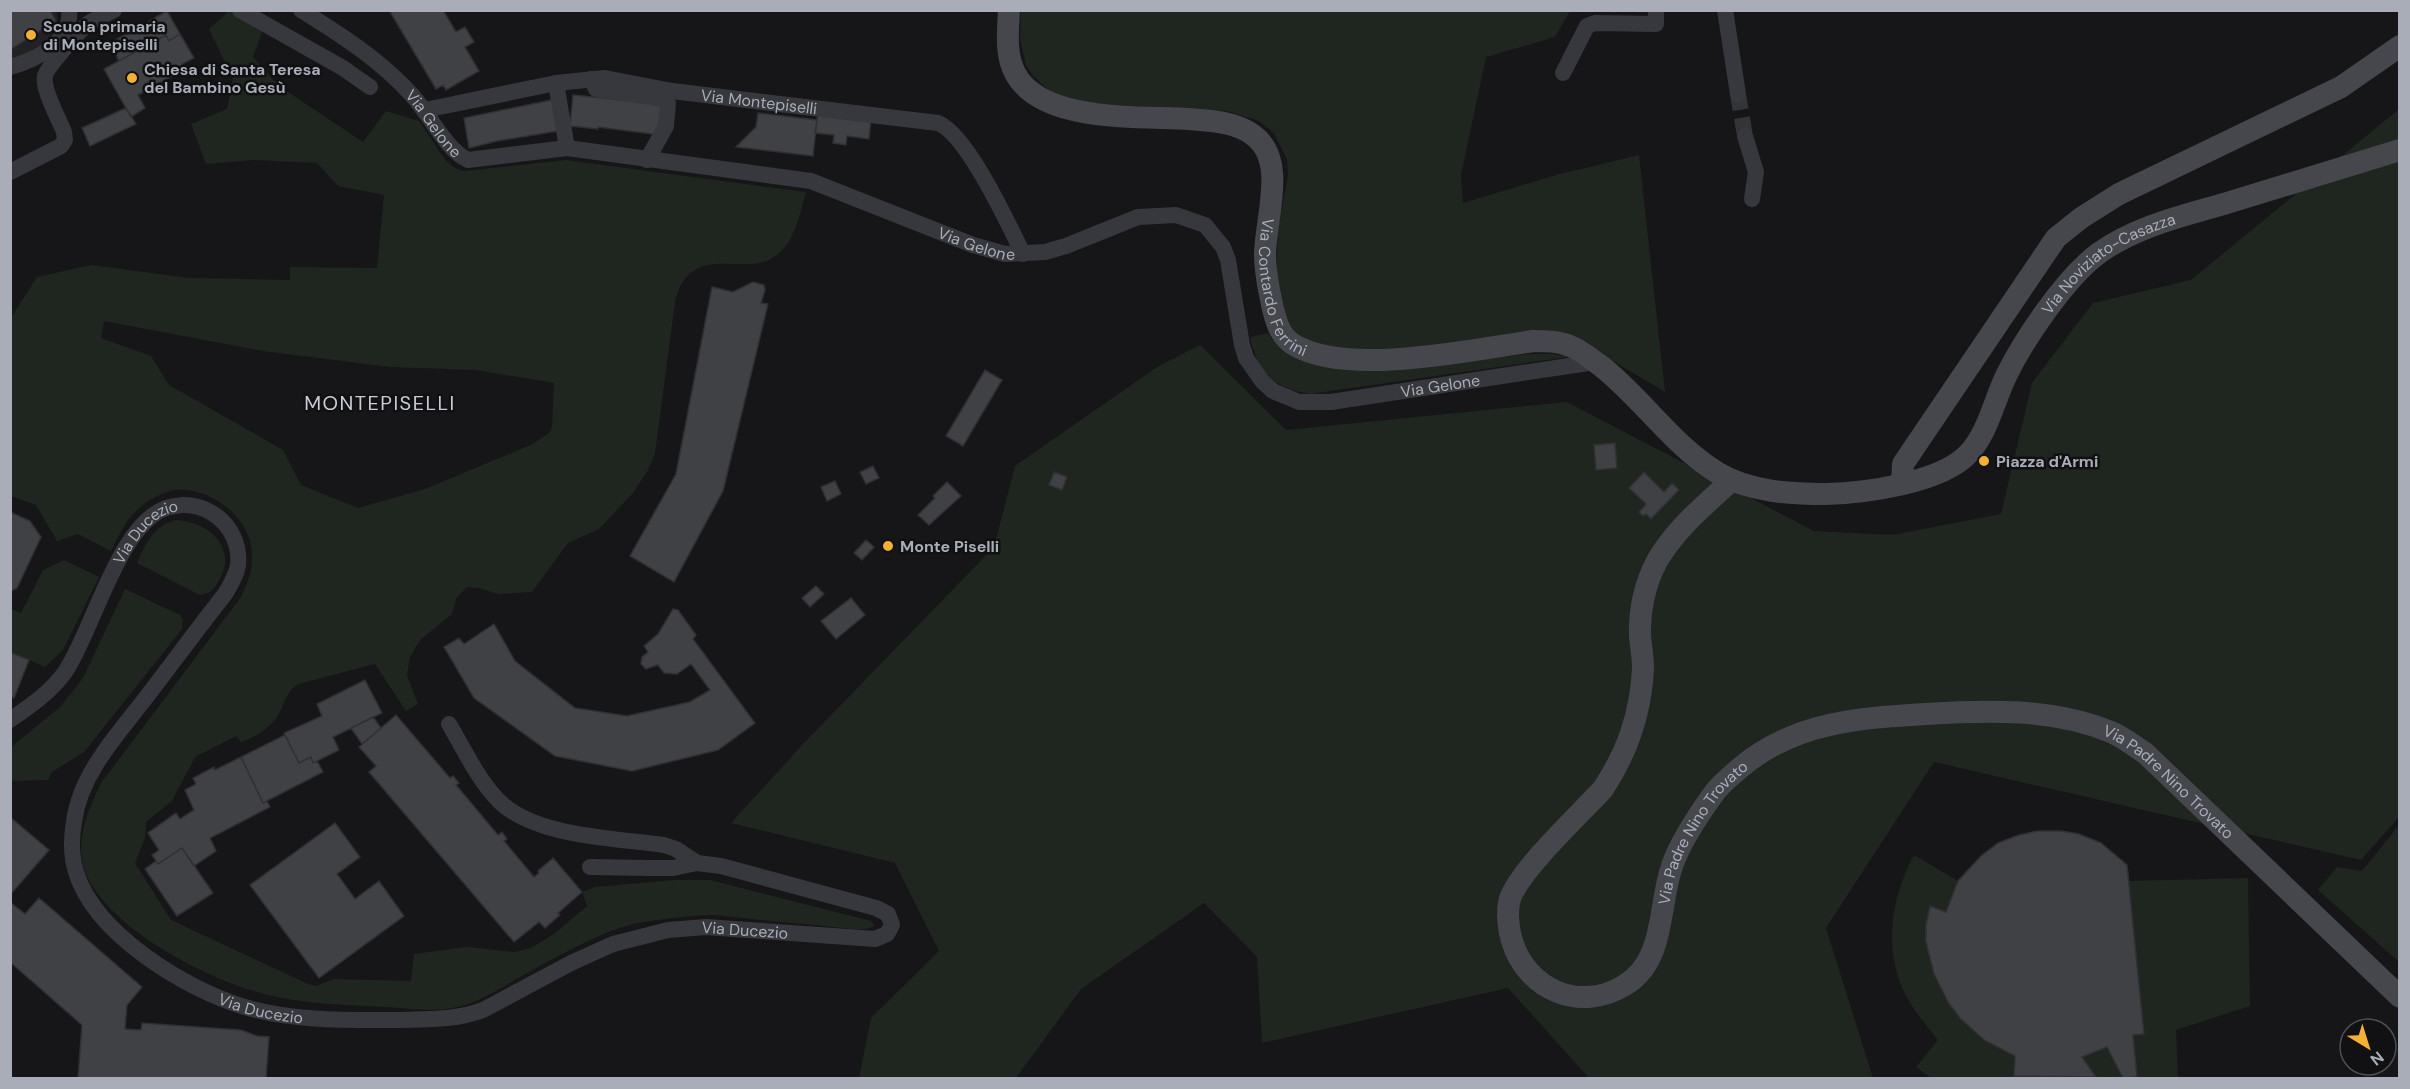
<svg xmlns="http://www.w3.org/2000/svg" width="2410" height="1089" font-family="'DM Sans',sans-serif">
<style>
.built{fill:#222225}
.green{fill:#1e261f;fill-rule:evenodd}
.building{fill:#404145;stroke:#303034;stroke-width:1.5}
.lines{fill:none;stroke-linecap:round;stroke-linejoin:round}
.street-tunnel{stroke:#333438;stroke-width:16;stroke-dasharray:16 8;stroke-linecap:butt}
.street{stroke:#37383d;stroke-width:16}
.secondary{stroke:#45474d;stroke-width:22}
.poi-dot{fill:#f2b134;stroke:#111113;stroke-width:2}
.labels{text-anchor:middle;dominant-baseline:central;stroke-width:5;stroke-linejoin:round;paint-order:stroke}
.poi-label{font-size:16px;font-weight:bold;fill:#a8adb8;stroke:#111113;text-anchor:start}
.street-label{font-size:16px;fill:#a8adb8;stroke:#111113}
.quarter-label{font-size:20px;letter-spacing:1.5px;fill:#c9ccd4;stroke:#111113}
</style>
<rect width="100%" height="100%" fill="#161618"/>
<!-- built -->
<path class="built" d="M 11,11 L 57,11 L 58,24 L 49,39 L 27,53 L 11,59 Z"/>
<!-- green -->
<path class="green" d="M 229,11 L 264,27 L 253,57 L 279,86 L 363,142 L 386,111 L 419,121 L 446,161 L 455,168 L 464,171 L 566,160 L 806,192 C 800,213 796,239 778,254 C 748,281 690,237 675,302 L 655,454 L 648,470 L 633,493 L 599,529 L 568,543 L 532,592 L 498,594 L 479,588 L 467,587 L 457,597 L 452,614 L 420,640 L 410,657 L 407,675 L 418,704 L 406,711 L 375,664 L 298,684 C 283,695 286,704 277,717 C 268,730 255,737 241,742 L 236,736 L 195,757 L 172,801 L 146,822 L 145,838 L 135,863 L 171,920 L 308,984 L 316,986 L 333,979 L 411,981 L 414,954 L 467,947 L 514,952 L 531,948 L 554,934 L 587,906 L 582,892 L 595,887 L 675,880 L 710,880 L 871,921 L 875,926 C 865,932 845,928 833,927 C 806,924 779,922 752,919 C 738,918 724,915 710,915 C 687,916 665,919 643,922 C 602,929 550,961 513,981 C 496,991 477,1003 457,1007 C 435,1013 409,1008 386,1007 C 346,1005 306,1004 268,995 C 211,982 99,925 83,865 C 76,837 89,808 101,783 L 241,597 C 247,584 252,573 252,558 C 254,520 212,486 175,490 C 161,492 145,502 135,512 C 124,523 118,537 111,551 L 78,534 L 57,541 L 36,505 L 11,496 L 10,319 L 37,277 L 91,265 L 189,278 L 290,280 L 290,267 L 377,268 L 384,195 L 338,186 L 317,163 L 253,160 L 206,164 L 191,124 L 227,109 L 233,79 L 209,29 ZM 104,321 L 263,351 L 390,367 L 476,370 L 554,383 L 552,427 L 549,433 L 533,444 L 425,489 L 358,508 L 301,485 L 283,450 L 169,385 L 151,356 L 101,338 Z
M 1021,11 L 1570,11 L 1555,37 L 1486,57 L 1461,175 L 1463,203 L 1556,175 L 1639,155 L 1665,392 L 1591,348 L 1404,350 L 1373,353 L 1300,341 L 1284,322 L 1276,275 L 1278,228 L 1288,176 L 1287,159 L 1273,132 L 1259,121 L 1227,111 L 1107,107 L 1054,95 L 1033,76 L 1026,65 L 1020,39 Z
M 2399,109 L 2399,817 L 2361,860 L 1934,762 L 1826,928 L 1873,1078 L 1589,1078 L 1508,988 L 1262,1043 L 1257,957 L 1204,903 L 1081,989 L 1016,1078 L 859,1078 L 871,1018 L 939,951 L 895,863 L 731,823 L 804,743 L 994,547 L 1015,466 L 1157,367 L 1200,345 L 1286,430 L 1567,402 L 1814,531 L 1892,535 L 2001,514 L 2032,383 L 2093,303 L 2191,280 Z
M 1268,333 C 1275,345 1281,351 1295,356 L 1381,370 L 1529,354 L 1554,354 L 1568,357 L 1310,394 C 1274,388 1258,373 1250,337 Z
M 176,520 C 210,522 239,549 218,582 C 214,590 209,594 200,595 L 137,563 C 146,543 153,526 176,520 Z
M 64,560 L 99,577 L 63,650 L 45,667 L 11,652 L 10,608 L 21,613 L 43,570 Z
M 125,589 L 180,615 L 183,620 L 182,629 L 84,752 L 52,772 L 48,780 L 11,781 L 11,747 L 60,707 L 83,678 Z
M 2399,825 L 2399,962 L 2318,890 L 2337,867 L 2362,871 Z
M 2038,831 C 2074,831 2102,839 2127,865 L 2129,881 L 2248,878 L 2250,1006 L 2176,1030 L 2178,1078 L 1931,1078 L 1916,1067 L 1938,1040 C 1926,1025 1914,1011 1905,994 C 1883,950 1891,896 1914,855 L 1958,881 C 1979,853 2004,838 2038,831 Z"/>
<!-- building -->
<path class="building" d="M 10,10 L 50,10 L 56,21 L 10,50 Z
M 389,10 L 443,10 L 456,32 L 465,27 L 474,42 L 465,47 L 479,71 L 446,90 L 443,85 L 436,89 Z
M 167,11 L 180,34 L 169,41 L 166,35 L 119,61 L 110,43 Z
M 180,34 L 194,58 L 182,64 L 185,69 L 138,95 L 145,108 L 131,117 L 104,69 L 166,35 L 169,41 Z
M 573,95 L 663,104 L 660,135 L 598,127 L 598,129 L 570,126 Z
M 552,100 L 558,131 L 497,141 L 469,148 L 464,118 Z
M 126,108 L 136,124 L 90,146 L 82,128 Z
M 818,112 L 871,119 L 869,139 L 847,136 L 846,145 L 833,143 L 834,135 L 815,133 Z
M 758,113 L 817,120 L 813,156 L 736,147 L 756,127 Z
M 753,282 L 764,285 L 765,290 L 761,303 L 768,304 L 723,491 L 674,582 L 630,556 L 676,474 L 712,287 L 733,292 Z
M 985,370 L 1002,380 L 963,446 L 946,436 Z
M 1615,443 L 1617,468 L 1596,470 L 1594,445 Z
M 873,466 L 879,478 L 866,484 L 860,472 Z
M 1054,472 L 1067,477 L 1062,490 L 1049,485 Z
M 1644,472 L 1664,492 L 1672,483 L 1679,490 L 1651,519 L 1646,514 L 1643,516 L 1639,512 L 1646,504 L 1629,488 Z
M 835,481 L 841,494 L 827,501 L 821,487 Z
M 947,482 L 961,496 L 929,525 L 918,515 L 935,498 L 933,496 Z
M 10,512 L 30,521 L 41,537 L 17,588 L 11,591 Z
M 866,540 L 874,547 L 862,560 L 854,553 Z
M 816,586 L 824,594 L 810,607 L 802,598 Z
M 851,598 L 865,615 L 836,639 L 821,621 Z
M 673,609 L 678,610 L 696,635 L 693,639 L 755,723 L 718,750 L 632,771 L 555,756 L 474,698 L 444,647 L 459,638 L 464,644 L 494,624 L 515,661 L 575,708 L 627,716 L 690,702 L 710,690 L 691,664 L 677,674 L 664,673 L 658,665 L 646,669 L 641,664 L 642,657 L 648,652 L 644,646 L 658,634 Z
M 10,652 L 29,660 L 14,698 L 10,696 Z
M 365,680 L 382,713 L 333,737 L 339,750 L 313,763 L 311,757 L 299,763 L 284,733 L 322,716 L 317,704 Z
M 396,715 L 450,778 L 453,776 L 459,783 L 456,785 L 498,835 L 502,832 L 507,839 L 504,841 L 534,877 L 539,873 L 538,871 L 553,858 L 582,892 L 558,913 L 560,915 L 545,928 L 539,922 L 514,942 L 369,772 L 376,766 L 359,747 Z
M 373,717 L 381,728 L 362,744 L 351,728 Z
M 285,735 L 299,763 L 311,757 L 313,763 L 317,761 L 323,772 L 263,803 L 241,757 Z
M 241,757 L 263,803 L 267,801 L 270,807 L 210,838 L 216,851 L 194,866 L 182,848 L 158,864 L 152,855 L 159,850 L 148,833 L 176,813 L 180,819 L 194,810 L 185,790 L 196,784 L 193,778 L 214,767 L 215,770 Z
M 10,817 L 49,850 L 10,895 Z
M 335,823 L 360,857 L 337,874 L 355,899 L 379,881 L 404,916 L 319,978 L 250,885 Z
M 2038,831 L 2061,831 L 2079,834 L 2101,843 L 2127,865 L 2144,1034 L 2133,1035 L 2137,1077 L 2123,1078 L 2107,1047 L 2082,1057 L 2096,1077 L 2014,1076 L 2015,1056 L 1984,1040 L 1960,1018 L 1948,1002 L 1934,974 L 1926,942 L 1926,925 L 1930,906 L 1946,912 L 1958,881 L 1981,856 L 1998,843 L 2019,835 Z
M 182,848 L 213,893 L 177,916 L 145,869 L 156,861 L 158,864 Z
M 39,898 L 142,987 L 127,1005 L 125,1029 L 141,1030 L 142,1023 L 241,1030 L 257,1036 L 269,1037 L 266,1078 L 78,1078 L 82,1025 L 10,962 L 10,902 L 25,914 Z"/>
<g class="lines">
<!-- street-tunnel -->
<path class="street-tunnel" d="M 1738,94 L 1745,136"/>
<!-- street -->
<g class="street">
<path d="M 240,10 L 343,68 L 370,87"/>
<path id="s1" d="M 301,10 C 341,35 379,59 411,94 C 429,113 445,149 468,160 L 567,148 L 811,181 L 973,245 L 1005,254 L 1045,252 L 1066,246 L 1138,217 L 1176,215 L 1205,225 L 1223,247 L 1228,260 L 1242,345 L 1246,358 L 1262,381 L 1273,391 L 1299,402 L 1331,402 L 1595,362"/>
<path d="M 1725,10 L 1738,94"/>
<path d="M 10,67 C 36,60 73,41 69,10"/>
<path d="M 1563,73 L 1587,26 L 1595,23 L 1656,24 L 1656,10"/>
<path d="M 591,79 L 596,89 L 665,99 L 668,103 L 666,126 L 647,160"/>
<path d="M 556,83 L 567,148"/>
<path id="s2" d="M 425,110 L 556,83 L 605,78 L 672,91 L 938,123 C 967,134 1009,225 1023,254"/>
<path d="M 1745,136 L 1756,172 L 1752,199"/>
<path d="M 10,172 L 61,146 L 65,140 L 64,132 C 59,119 42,89 45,76 C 46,68 82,28 89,23 C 97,18 106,15 114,10"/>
<path id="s3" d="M 10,720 C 30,706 51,692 65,672 C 93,631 118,525 166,508 C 203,495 242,525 238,565 C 236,576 231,584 225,594 C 199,627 174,661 148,695 C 119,733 80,773 74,822 C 71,839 71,856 76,872 C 95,934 185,989 245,1007 C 293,1021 344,1020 393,1020 C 424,1019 454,1021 483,1010 L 571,963 L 613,944 L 668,930 L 706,927 L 875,939 L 887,934 L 892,925 L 888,914 L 876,908 L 721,866 L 697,863 L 673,868 L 650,868 L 590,867"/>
<path d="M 449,724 C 464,749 478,780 499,801 C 535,837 615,838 664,845 L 676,849 L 697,863"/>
</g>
<!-- secondary -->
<g class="secondary">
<path id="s4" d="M 1009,10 C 1008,31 1005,54 1015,73 C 1041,123 1139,116 1188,119 C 1209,121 1235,121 1253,135 C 1288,160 1265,219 1265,255 C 1265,273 1269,291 1273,309 C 1277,325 1281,338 1296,346 C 1351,376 1471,350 1533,341 C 1546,341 1558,341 1570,346 C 1581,350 1591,359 1601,366 C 1642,398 1673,446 1718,473 C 1750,492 1791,494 1826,494 C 1865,493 1939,483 1967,455 C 1988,434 1994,400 2007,374 C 2025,338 2066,277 2099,253 C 2137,226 2183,216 2227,203 C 2285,185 2342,168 2400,150"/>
<path id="s5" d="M 1732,480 C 1705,505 1676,528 1657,561 C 1645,583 1639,611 1640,636 C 1641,647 1643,658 1643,668 C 1641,713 1628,751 1603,789 C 1579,815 1524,866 1511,896 C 1506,909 1508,928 1512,941 C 1527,990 1580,1013 1625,985 C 1666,960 1658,906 1672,866 C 1680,842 1697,817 1712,796 C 1719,785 1731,776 1740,768 C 1794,722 1859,718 1926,714 C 1987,710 2053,708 2111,732 C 2123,737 2134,746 2145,753 L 2400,997"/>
<path d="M 1902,484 L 1903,464 L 2056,238 L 2081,218 L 2119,194 L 2341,87 L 2400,46"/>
</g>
</g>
<!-- markers -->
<g class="poi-dot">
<circle cx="31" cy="35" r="6"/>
<circle cx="132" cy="78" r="6"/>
<circle cx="1984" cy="461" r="6"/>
<circle cx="888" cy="546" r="6"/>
</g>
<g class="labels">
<!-- poi labels -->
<g class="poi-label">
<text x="43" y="26">Scuola primaria<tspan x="43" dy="18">di Montepiselli</tspan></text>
<text x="144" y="69">Chiesa di Santa Teresa<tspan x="144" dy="18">del Bambino Gesù</tspan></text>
<text x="1996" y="461">Piazza d'Armi</text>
<text x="900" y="546">Monte Piselli</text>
</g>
<!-- street labels -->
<g class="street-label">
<text stroke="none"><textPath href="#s2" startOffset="339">Via Montepiselli</textPath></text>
<text stroke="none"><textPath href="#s1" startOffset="176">Via Gelone</textPath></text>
<text stroke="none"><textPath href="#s1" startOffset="750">Via Gelone</textPath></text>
<text stroke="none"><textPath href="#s4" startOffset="1524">Via Noviziato-Casazza</textPath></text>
<text stroke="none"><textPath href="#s4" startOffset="482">Via Contardo Ferrini</textPath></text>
<text stroke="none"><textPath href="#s1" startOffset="1344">Via Gelone</textPath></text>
<text stroke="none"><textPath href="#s3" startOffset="238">Via Ducezio</textPath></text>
<text stroke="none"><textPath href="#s5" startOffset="1392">Via Padre Nino Trovato</textPath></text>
<text stroke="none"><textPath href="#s5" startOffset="854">Via Padre Nino Trovato</textPath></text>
<text stroke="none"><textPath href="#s3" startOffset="1480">Via Ducezio</textPath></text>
<text stroke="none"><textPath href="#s3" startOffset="976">Via Ducezio</textPath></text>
</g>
<!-- quarter labels -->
<g class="quarter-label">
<text x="380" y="403">MONTEPISELLI</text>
</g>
</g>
<!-- border -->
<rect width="2410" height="1089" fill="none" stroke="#a8adb8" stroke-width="24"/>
<!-- north arrow -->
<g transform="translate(2368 1047) rotate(142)"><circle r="28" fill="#111113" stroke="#4d4f55" stroke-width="1.5"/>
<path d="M0-4.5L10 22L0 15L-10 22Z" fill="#f2b134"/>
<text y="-9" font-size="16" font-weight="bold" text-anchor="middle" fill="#a8adb8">N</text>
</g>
</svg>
